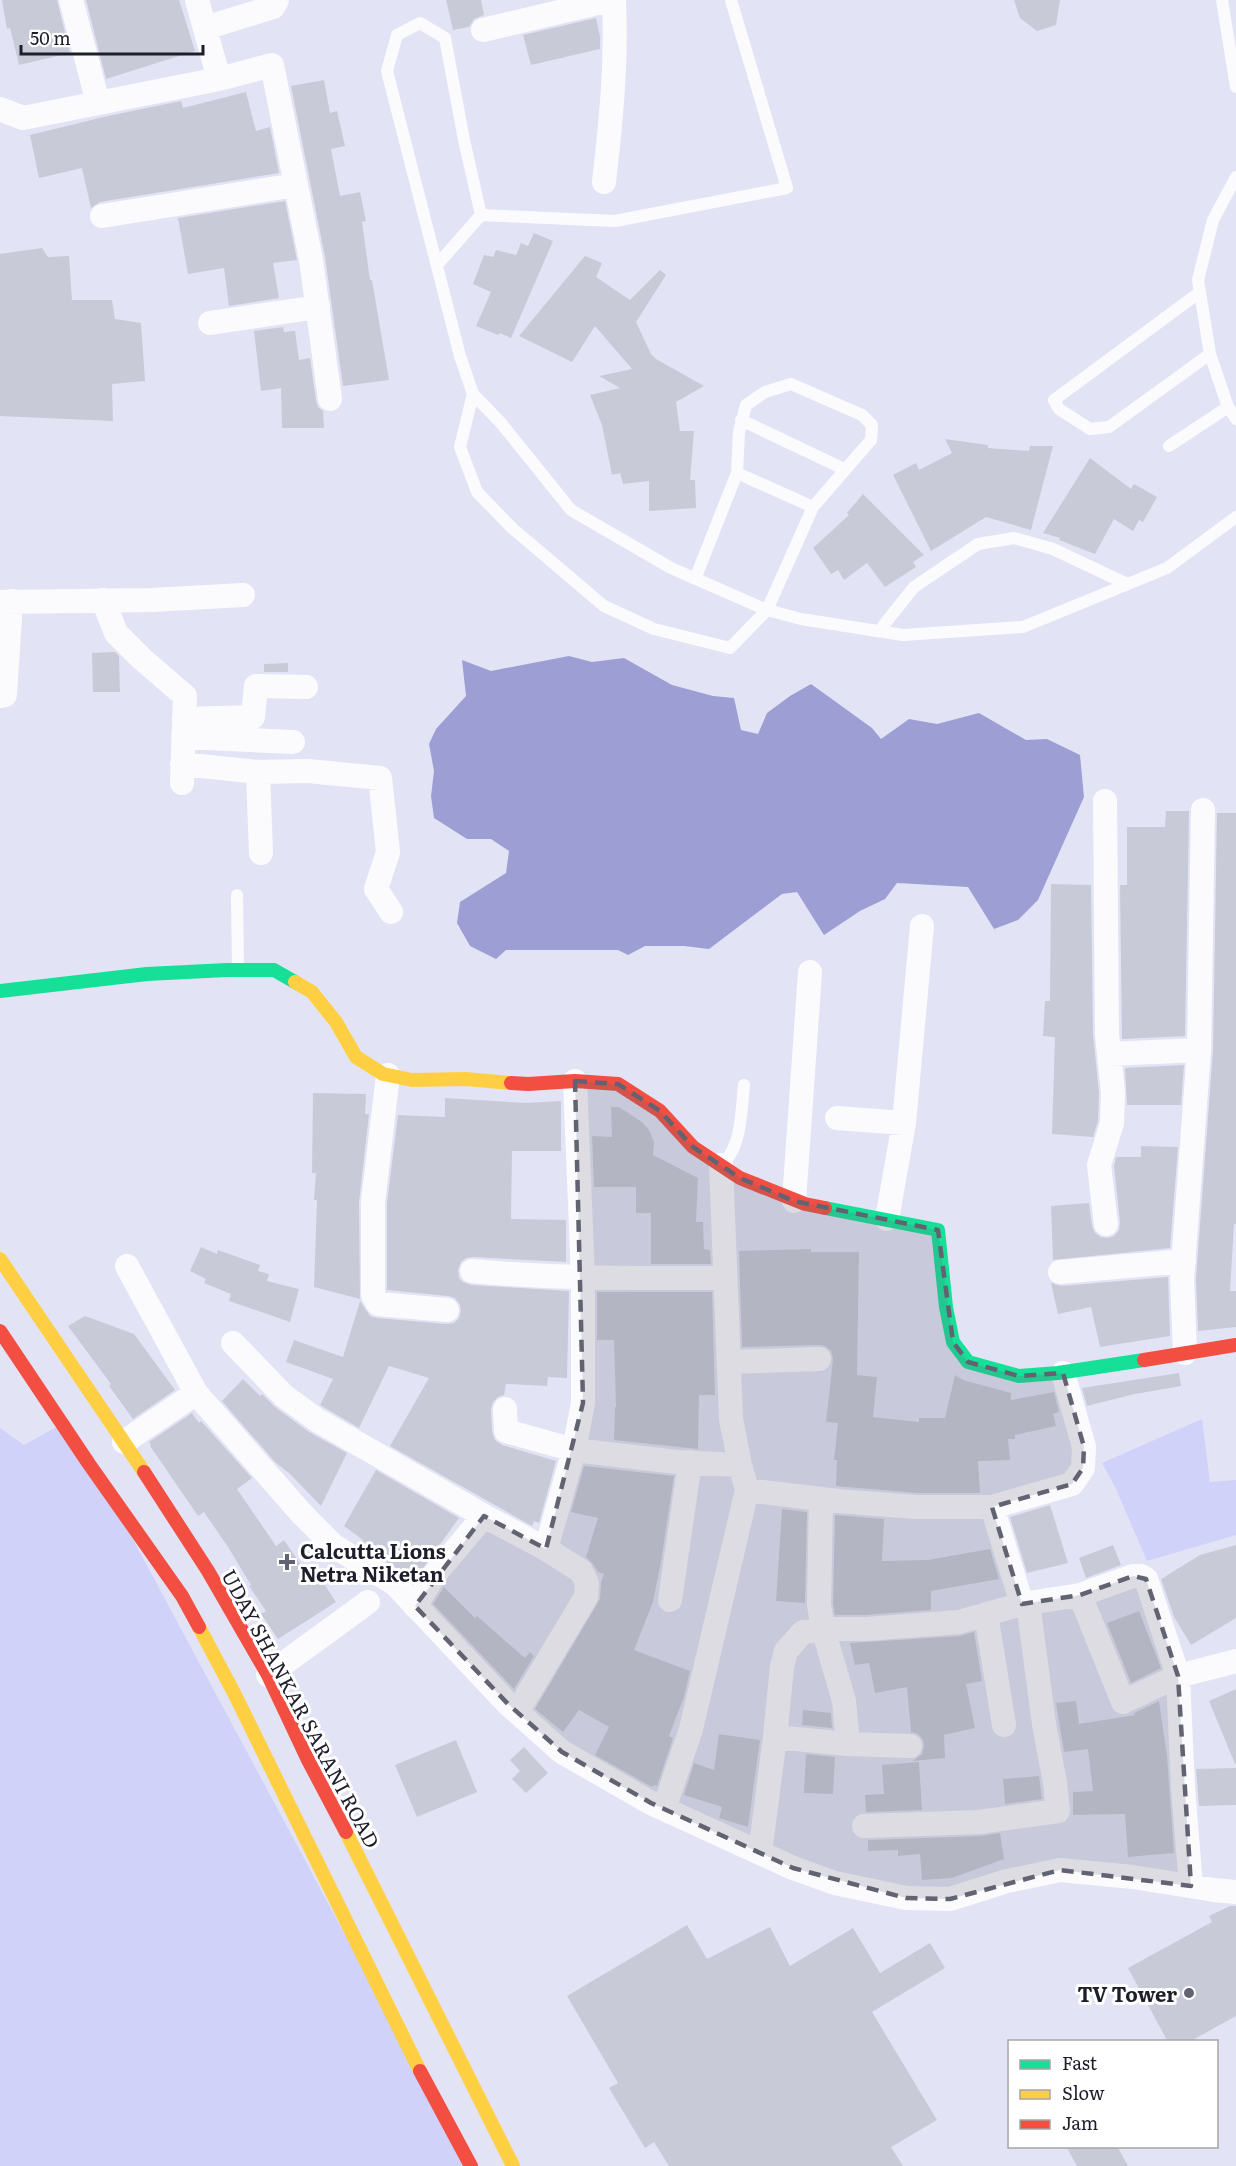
<svg xmlns="http://www.w3.org/2000/svg" width="1236" height="2166" font-family="Literata,serif">
<style>
.green{fill:#d0d2f9}
.water{fill:#9d9ed4}
.building{fill:#c8cad8}
.lines{fill:none;stroke-linecap:round;stroke-linejoin:round}
.lane{stroke:#fbfbfe;stroke-width:12}
.street{stroke:#fbfbfe;stroke-width:24}
.fast{stroke:#16e098;stroke-width:14}
.slow{stroke:#ffcf43;stroke-width:14}
.jam{stroke:#f24e42;stroke-width:14}
.marked{fill:#626371;fill-opacity:0.2;stroke:#626371;stroke-width:4.5;stroke-dasharray:12 8;stroke-linejoin:round}
.poi-dot{fill:#626371;stroke:#fff;stroke-width:2}
.labels{text-anchor:middle;dominant-baseline:central;stroke-width:6;stroke-linejoin:round;paint-order:stroke}
.poi-label{font-size:20px;font-weight:bold;fill:#1d1e2a;stroke:#fff;text-anchor:start}
.street-label{font-size:20px;fill:#1d1e2a;stroke:#fff}
</style>
<rect width="100%" height="100%" fill="#e2e4f6"/>
<!-- green -->
<path class="green" d="M 1202,1419 L 1210,1482 L 1236,1480 L 1236,1535 L 1147,1561 L 1116,1489 L 1102,1463 Z
M 69,1420 L 469,2166 L 0,2166 L 0,1428 L 24,1445 Z"/>
<!-- water -->
<path class="water" d="M 569,656 L 592,662 L 624,658 L 672,685 L 713,696 L 734,698 L 741,730 L 758,734 L 767,713 L 790,696 L 811,684 L 872,728 L 881,739 L 909,719 L 937,724 L 979,713 L 1026,740 L 1047,739 L 1080,755 L 1084,797 L 1038,900 L 1018,920 L 994,929 L 968,887 L 897,883 L 885,899 L 860,911 L 824,935 L 797,892 L 782,894 L 709,949 L 684,946 L 645,946 L 628,955 L 618,950 L 506,950 L 496,959 L 470,946 L 457,923 L 460,902 L 506,873 L 509,851 L 491,839 L 467,839 L 434,818 L 431,796 L 434,771 L 429,744 L 436,729 L 466,696 L 462,660 L 491,671 Z"/>
<!-- building -->
<path class="building" d="M 2,0 L 57,0 L 70,53 L 19,65 L 10,28 L 7,29 Z
M 86,0 L 179,0 L 195,51 L 106,79 Z
M 446,0 L 481,0 L 484,15 L 474,19 L 469,27 L 453,30 Z
M 1014,0 L 1060,0 L 1056,25 L 1037,31 L 1020,18 Z
M 596,18 L 600,37 L 600,49 L 531,65 L 523,35 Z
M 324,80 L 330,113 L 337,111 L 345,146 L 331,149 L 340,196 L 360,192 L 366,221 L 362,222 L 370,280 L 372,280 L 389,380 L 343,386 L 325,257 L 291,86 Z
M 246,92 L 256,131 L 270,127 L 279,173 L 100,202 L 91,208 L 82,168 L 39,178 L 30,135 L 108,116 L 181,101 L 183,108 Z
M 285,201 L 297,260 L 273,263 L 279,298 L 229,306 L 224,268 L 188,274 L 178,218 Z
M 534,233 L 553,241 L 511,338 L 500,333 L 498,335 L 476,326 L 491,292 L 473,284 L 484,255 L 493,257 L 496,250 L 516,255 L 521,243 L 528,246 Z
M 42,248 L 48,257 L 69,256 L 72,300 L 112,300 L 115,319 L 141,323 L 145,381 L 112,384 L 113,421 L 0,416 L 0,254 Z
M 585,256 L 602,263 L 596,277 L 630,300 L 660,270 L 666,275 L 636,322 L 651,354 L 656,359 L 704,386 L 676,402 L 680,431 L 694,431 L 690,480 L 695,480 L 696,508 L 649,511 L 649,481 L 623,484 L 620,473 L 612,475 L 602,425 L 590,395 L 620,388 L 599,376 L 632,369 L 595,326 L 572,362 L 519,336 Z
M 283,327 L 284,332 L 295,331 L 299,360 L 310,358 L 316,401 L 318,407 L 323,411 L 324,428 L 282,428 L 281,388 L 261,391 L 254,331 Z
M 945,439 L 988,445 L 988,448 L 1029,451 L 1030,446 L 1053,446 L 1031,530 L 986,517 L 931,551 L 893,475 L 916,463 L 919,470 L 952,453 Z
M 1090,458 L 1131,489 L 1134,484 L 1157,497 L 1143,522 L 1139,520 L 1133,531 L 1114,519 L 1095,554 L 1059,540 L 1060,538 L 1043,533 Z
M 863,494 L 924,555 L 913,562 L 916,567 L 885,587 L 867,563 L 844,580 L 838,570 L 831,574 L 813,548 L 849,515 L 847,513 Z
M 115,652 L 119,656 L 120,692 L 93,692 L 92,653 Z
M 288,663 L 288,672 L 264,672 L 264,664 Z
M 1166,811 L 1189,811 L 1185,1036 L 1122,1039 L 1120,885 L 1127,885 L 1127,827 L 1165,827 Z
M 1217,813 L 1236,813 L 1236,1224 L 1234,1224 L 1230,1291 L 1236,1291 L 1236,1327 L 1198,1331 L 1196,1279 L 1213,1050 Z
M 1051,884 L 1091,885 L 1093,1034 L 1099,1093 L 1098,1121 L 1093,1137 L 1052,1134 L 1055,1037 L 1043,1036 L 1045,1001 L 1050,1001 Z
M 1184,1065 L 1181,1105 L 1127,1105 L 1125,1068 Z
M 313,1093 L 366,1094 L 365,1114 L 369,1114 L 359,1202 L 360,1299 L 314,1287 L 317,1200 L 314,1200 L 316,1173 L 312,1173 Z
M 445,1098 L 526,1103 L 561,1101 L 561,1151 L 512,1151 L 511,1219 L 566,1220 L 566,1262 L 473,1257 L 466,1258 L 461,1262 L 458,1270 L 459,1278 L 463,1282 L 471,1285 L 569,1291 L 567,1378 L 548,1377 L 547,1386 L 506,1384 L 504,1395 L 498,1397 L 493,1402 L 491,1409 L 492,1432 L 495,1440 L 502,1445 L 556,1461 L 539,1523 L 534,1521 L 532,1526 L 390,1446 L 429,1378 L 389,1366 L 359,1428 L 320,1405 L 333,1379 L 286,1362 L 294,1340 L 343,1357 L 360,1301 L 370,1316 L 377,1318 L 446,1324 L 454,1323 L 459,1318 L 461,1311 L 460,1305 L 455,1298 L 448,1296 L 387,1290 L 387,1203 L 398,1115 L 445,1117 Z
M 611,1107 L 619,1107 L 642,1122 L 649,1130 L 654,1142 L 653,1155 L 698,1178 L 696,1222 L 703,1222 L 704,1249 L 710,1250 L 711,1264 L 651,1264 L 651,1213 L 636,1213 L 636,1187 L 594,1187 L 592,1136 L 612,1137 Z
M 1141,1146 L 1178,1147 L 1170,1248 L 1053,1260 L 1051,1206 L 1089,1203 L 1092,1226 L 1095,1233 L 1101,1237 L 1108,1238 L 1114,1236 L 1119,1230 L 1120,1222 L 1114,1166 L 1116,1157 L 1141,1157 Z
M 201,1247 L 217,1254 L 218,1250 L 260,1265 L 258,1271 L 269,1274 L 267,1281 L 299,1289 L 290,1322 L 229,1301 L 231,1294 L 204,1283 L 206,1279 L 190,1271 Z
M 811,1249 L 811,1252 L 859,1252 L 857,1375 L 877,1377 L 873,1417 L 919,1422 L 919,1418 L 945,1418 L 955,1375 L 963,1380 L 1011,1393 L 1011,1400 L 1054,1392 L 1059,1412 L 1053,1414 L 1056,1426 L 1015,1435 L 1015,1439 L 1008,1439 L 1010,1460 L 978,1461 L 980,1493 L 917,1493 L 836,1486 L 837,1460 L 834,1460 L 838,1423 L 826,1422 L 833,1359 L 831,1351 L 825,1346 L 819,1345 L 742,1347 L 739,1251 Z
M 1168,1277 L 1170,1336 L 1100,1347 L 1091,1307 L 1058,1314 L 1051,1283 L 1061,1286 Z
M 597,1292 L 712,1292 L 715,1395 L 699,1395 L 698,1449 L 614,1440 L 615,1407 L 616,1407 L 614,1340 L 597,1340 Z
M 85,1316 L 134,1334 L 175,1390 L 133,1419 L 109,1386 L 111,1384 L 68,1326 Z
M 1179,1373 L 1181,1386 L 1135,1394 L 1087,1406 L 1082,1388 Z
M 243,1379 L 260,1396 L 262,1394 L 275,1407 L 309,1432 L 347,1453 L 321,1506 L 290,1474 L 275,1462 L 222,1401 Z
M 192,1413 L 199,1423 L 201,1421 L 252,1478 L 237,1489 L 276,1546 L 284,1540 L 312,1581 L 319,1576 L 336,1602 L 278,1639 L 261,1614 L 266,1611 L 249,1586 L 251,1585 L 228,1547 L 204,1512 L 198,1516 L 150,1446 L 151,1445 L 149,1442 Z
M 584,1466 L 674,1476 L 661,1562 L 653,1602 L 634,1650 L 690,1671 L 684,1697 L 669,1736 L 673,1738 L 657,1786 L 654,1785 L 652,1787 L 595,1755 L 609,1727 L 579,1710 L 563,1732 L 535,1709 L 600,1599 L 601,1582 L 604,1574 L 598,1572 L 593,1564 L 586,1557 L 598,1518 L 571,1512 Z
M 376,1470 L 459,1518 L 413,1582 L 403,1572 L 359,1545 L 363,1540 L 344,1526 Z
M 1050,1505 L 1068,1563 L 1027,1573 L 1010,1517 Z
M 782,1509 L 807,1512 L 805,1603 L 776,1601 Z
M 835,1515 L 884,1519 L 882,1561 L 928,1560 L 990,1549 L 999,1579 L 931,1591 L 931,1610 L 865,1615 L 835,1615 L 833,1604 Z
M 1113,1545 L 1121,1565 L 1086,1578 L 1079,1558 Z
M 1236,1545 L 1236,1618 L 1191,1645 L 1174,1617 L 1161,1579 L 1200,1555 Z
M 444,1587 L 475,1618 L 477,1616 L 525,1658 L 530,1652 L 534,1656 L 514,1689 L 433,1604 Z
M 1139,1611 L 1161,1668 L 1131,1683 L 1107,1623 Z
M 974,1632 L 982,1681 L 966,1684 L 975,1728 L 944,1735 L 945,1758 L 913,1761 L 922,1754 L 924,1746 L 923,1740 L 918,1734 L 911,1732 L 907,1687 L 875,1693 L 869,1663 L 855,1665 L 850,1643 L 960,1636 Z
M 1236,1689 L 1236,1764 L 1235,1764 L 1209,1701 Z
M 1076,1701 L 1079,1724 L 1135,1715 L 1134,1713 L 1159,1701 L 1167,1756 L 1174,1853 L 1128,1857 L 1125,1814 L 1073,1815 L 1073,1792 L 1093,1791 L 1088,1749 L 1064,1752 L 1056,1703 Z
M 803,1710 L 831,1713 L 832,1728 L 802,1725 Z
M 719,1734 L 760,1740 L 748,1827 L 719,1818 L 722,1807 L 684,1795 L 694,1763 L 714,1770 Z
M 456,1740 L 477,1792 L 417,1817 L 395,1765 Z
M 524,1747 L 548,1773 L 526,1793 L 512,1779 L 520,1771 L 510,1760 Z
M 806,1754 L 835,1757 L 833,1794 L 804,1793 Z
M 919,1762 L 922,1810 L 866,1812 L 865,1795 L 884,1794 L 882,1765 Z
M 1236,1768 L 1236,1805 L 1199,1806 L 1196,1769 Z
M 1039,1776 L 1042,1799 L 1005,1804 L 1003,1779 Z
M 1000,1833 L 1004,1859 L 952,1878 L 922,1880 L 920,1854 L 898,1856 L 898,1850 L 868,1851 L 868,1840 L 980,1836 Z
M 1230,1906 L 1236,1906 L 1236,2016 L 1189,2042 L 1168,2042 L 1128,1968 L 1212,1922 L 1209,1916 Z
M 687,1925 L 707,1959 L 770,1927 L 790,1966 L 853,1928 L 880,1973 L 930,1943 L 945,1968 L 872,2012 L 937,2120 L 891,2147 L 903,2166 L 669,2166 L 654,2142 L 645,2148 L 609,2088 L 618,2083 L 567,1996 Z
M 1066,2146 L 1117,2146 L 1128,2166 L 1077,2166 Z"/>
<g class="lines">
<!-- lane -->
<path class="lane" d="M 731,0 L 787,188 L 615,221 L 481,215 L 464,140 L 445,38 L 420,23 L 397,35 L 387,71 L 460,356 L 473,394 L 501,423 L 571,510 L 671,568 L 767,610 L 801,619 L 903,635 L 1023,627 L 1167,568 L 1236,517
M 1222,0 L 1236,87
M 1236,177 L 1213,220 L 1198,280 L 1210,354 L 1228,407 L 1236,419
M 437,265 L 481,215
M 1200,292 L 1054,400 L 1059,409 L 1090,429 L 1109,427 L 1210,354
M 473,394 L 460,447 L 477,492 L 512,528 L 604,606 L 654,629 L 730,648 L 767,610 L 813,507 L 871,440 L 872,425 L 862,415 L 791,384 L 765,392 L 746,405 L 739,432 L 737,473 L 695,579
M 741,420 L 844,469
M 1169,446 L 1228,407
M 737,473 L 813,507
M 879,631 L 914,587 L 978,544 L 1014,538 L 1053,549 L 1127,584
M 237,895 L 238,969
M 722,1165 C 742,1146 741,1112 744,1085"/>
<!-- street -->
<path class="street" d="M 71,0 L 98,103
M 197,0 L 219,79
M 205,28 L 273,7 L 277,0
M 483,30 L 610,0
M 0,109 L 23,118 L 219,79 L 272,65 L 311,260 L 330,399
M 604,182 C 611,121 617,61 614,0
M 102,216 L 296,185
M 210,323 L 318,307
M 103,600 L 116,633 L 141,658 L 185,696 L 182,783
M 0,602 L 152,600 L 243,595
M 0,696 L 5,695 L 11,601
M 184,719 L 253,717 L 256,686 L 306,687
M 183,737 L 293,742
M 182,764 L 258,772 L 308,771 L 380,778 L 388,852 L 376,889 L 391,912
M 258,772 L 261,853
M 1105,801 L 1107,1034 L 1113,1092 L 1112,1123 L 1099,1165 L 1106,1224
M 1109,1054 L 1199,1050
M 388,1075 L 373,1202 L 373,1295 L 378,1304 L 447,1310
M 837,1118 L 904,1123
M 794,1201 L 810,972
M 887,1219 L 904,1123 L 922,926
M 127,1266 L 196,1393
M 472,1271 C 556,1279 640,1278 725,1278
M 1060,1272 L 1184,1261
M 233,1343 L 284,1396 L 317,1420 L 484,1516 L 546,1549 L 581,1571 L 587,1583 L 586,1597 L 517,1712
M 1185,1353 L 1182,1279 L 1199,1050 L 1203,810
M 730,1362 L 819,1359
M 505,1409 L 506,1431 L 574,1450 L 677,1462 L 740,1465
M 124,1442 L 196,1393 L 302,1514 L 334,1546 L 395,1584 L 508,1704 L 562,1752 L 651,1803 L 793,1868 L 835,1883 L 906,1898 L 950,1899 L 1007,1881 L 1060,1870 L 1133,1877 L 1214,1890 L 1236,1892
M 747,1490 L 838,1501 L 916,1507 L 992,1507 L 1072,1484 L 1083,1468 L 1084,1447 L 1063,1373
M 821,1499 L 819,1605 L 823,1629 L 844,1701 L 848,1744
M 546,1549 L 574,1450 L 583,1403 L 583,1278 L 575,1081
M 1080,1595 L 1123,1702 L 1178,1676 L 1236,1661
M 670,1600 L 690,1462
M 1022,1604 L 1080,1595 L 1133,1576 L 1141,1576 L 1146,1579 L 1178,1676 L 1183,1788 L 1191,1886
M 415,1606 L 435,1574 L 484,1516
M 986,1614 L 1004,1725
M 268,1675 L 368,1602
M 910,1746 L 848,1744 L 775,1737 L 782,1667 L 786,1651 L 803,1632 L 823,1629 L 866,1629 L 959,1622 L 1022,1604 L 992,1507
M 664,1809 L 691,1729 L 747,1490 L 740,1465 L 731,1419 L 721,1165
M 864,1826 L 979,1822 L 1058,1811 L 1055,1783 L 1044,1724 L 1028,1603
M 760,1853 L 775,1737"/>
<!-- fast -->
<path class="fast" d="M 0,991 L 147,974 L 227,970 L 274,970 L 295,982
M 825,1208 L 938,1230 L 946,1307 L 953,1342 L 968,1362 L 1019,1376 L 1058,1373 L 1144,1360"/>
<!-- slow -->
<path class="slow" d="M 295,982 L 312,992 L 336,1022 L 356,1057 L 383,1074 L 412,1080 L 466,1079 L 511,1083
M 0,1259 L 144,1472
M 199,1627 L 234,1693 L 420,2071
M 346,1832 L 513,2166"/>
<!-- jam -->
<path class="jam" d="M 511,1083 L 528,1084 L 575,1081 L 618,1084 L 660,1111 L 693,1147 L 740,1178 L 805,1204 L 825,1208
M 0,1331 L 89,1464 L 182,1596 L 199,1627
M 1144,1360 L 1236,1345
M 144,1472 L 208,1571 L 268,1675 L 308,1760 L 346,1832
M 420,2071 L 471,2166"/>
</g>
<!-- marked area -->
<path class="marked" d="M 575,1081 L 618,1084 L 660,1111 L 693,1147 L 740,1178 L 794,1201 L 938,1230 L 953,1342 L 968,1362 L 1019,1376 L 1063,1373 L 1084,1447 L 1083,1468 L 1072,1484 L 992,1507 L 1022,1604 L 1080,1595 L 1133,1576 L 1146,1579 L 1178,1676 L 1191,1886 L 1060,1870 L 950,1899 L 906,1898 L 793,1868 L 651,1803 L 562,1752 L 508,1704 L 415,1606 L 484,1516 L 546,1549 L 583,1403 Z"/>
<!-- markers -->
<g class="poi-dot">
<path d="M284 1553h6v6h6v6h-6v6h-6v-6h-6v-6h6z"/>
<circle cx="1189" cy="1993" r="6"/>
</g>
<g class="labels">
<!-- poi labels -->
<g class="poi-label">
<text x="300" y="1550">Calcutta Lions<tspan x="300" dy="23">Netra Niketan</tspan></text>
<text x="1177" y="1993" text-anchor="end">TV Tower</text>
</g>
<!-- street labels -->
<g class="street-label">
<text transform="translate(302 1708) rotate(62)">UDAY SHANKAR SARANI ROAD</text>
</g>
</g>
<!-- legend -->
<rect x="1008" y="2040" width="210" height="108" fill="#ffffff" stroke="#a5a5aa" stroke-width="1.5"/>
<rect x="1020" y="2060" width="30" height="9" fill="#16e098" stroke="#a5a5aa" stroke-width="1.5"/>
<text x="1062" y="2070" font-size="18" fill="#1d1e2a">Fast</text>
<rect x="1020" y="2090" width="30" height="9" fill="#ffcf43" stroke="#a5a5aa" stroke-width="1.5"/>
<text x="1062" y="2100" font-size="18" fill="#1d1e2a">Slow</text>
<rect x="1020" y="2120" width="30" height="9" fill="#f24e42" stroke="#a5a5aa" stroke-width="1.5"/>
<text x="1062" y="2130" font-size="18" fill="#1d1e2a">Jam</text>
<!-- scale -->
<path d="M21 45v9h182v-9" fill="none" stroke="#1d1e2a" stroke-width="3"/>
<text x="30" y="45" font-size="18" fill="#1d1e2a" stroke="#ffffff" stroke-width="4.5" paint-order="stroke">50 m</text>
</svg>
